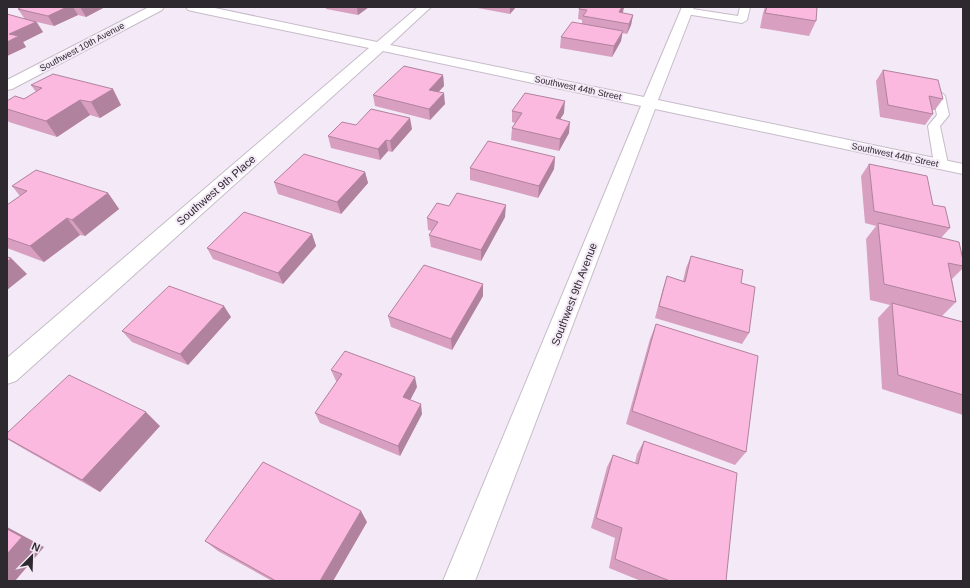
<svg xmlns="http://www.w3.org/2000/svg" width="970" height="588" font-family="Arial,sans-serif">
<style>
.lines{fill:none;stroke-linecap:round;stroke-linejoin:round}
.lane-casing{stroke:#c6bcc8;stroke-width:2}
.street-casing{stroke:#c6bcc8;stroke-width:2}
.lane{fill:#fff;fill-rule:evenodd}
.street{fill:#fff;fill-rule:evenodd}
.wall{fill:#d89fc1}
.shaded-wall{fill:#b0829d}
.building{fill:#fbb9e0;stroke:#b0829d}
.labels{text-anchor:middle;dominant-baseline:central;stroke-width:4;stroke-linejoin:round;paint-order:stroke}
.far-street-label{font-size:9px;fill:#2d292e;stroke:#f4e9f6}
.street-label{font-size:11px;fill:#2d292e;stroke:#f4e9f6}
</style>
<rect width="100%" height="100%" fill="#f4e9f6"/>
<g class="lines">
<defs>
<path id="lane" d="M 740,7 L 750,7 L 747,20 L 742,23 L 686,14 L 681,11 L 686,8 L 738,16 Z
M 939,92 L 943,94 L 945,96 L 949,115 L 940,126 L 948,164 L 946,167 L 941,168 L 936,167 L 934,164 L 928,126 L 937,115 L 933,96 L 935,94 Z"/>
<path id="street" d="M 149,7 L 164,7 L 162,10 L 12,89 L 7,90 L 7,80 Z
M 186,7 L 210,7 L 377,42 L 418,7 L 431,7 L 390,45 L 644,97 L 682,7 L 694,7 L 658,100 L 963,164 L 963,174 L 655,109 L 475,581 L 443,581 L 641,106 L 383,51 L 16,381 L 7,384 L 7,358 L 369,48 L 192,11 L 188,10 Z"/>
</defs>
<!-- lane casing -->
<use href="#lane" class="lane-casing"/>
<!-- street casing -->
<use href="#street" class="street-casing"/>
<!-- lane -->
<use href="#lane" class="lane"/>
<!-- street -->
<use href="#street" class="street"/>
</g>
<!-- wall -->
<path class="wall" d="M 22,7 L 105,7 L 86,17 L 78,15 L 54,26 L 37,22 L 43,32 L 23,42 L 26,47 L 7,56 L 24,18 L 18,9 Z
M 326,7 L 369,7 L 358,15 L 326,9 Z
M 472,7 L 516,7 L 510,14 Z
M 580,7 L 624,7 L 622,13 L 633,15 L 631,25 L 627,34 L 622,33 L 621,41 L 612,57 L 560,48 L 561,37 L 582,24 L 582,20 L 578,19 L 579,9 Z
M 765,7 L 817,7 L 816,21 L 809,36 L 760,28 L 763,13 Z
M 883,70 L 943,99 L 935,110 L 932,110 L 933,114 L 925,125 L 880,117 L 876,81 Z
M 443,75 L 444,86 L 438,92 L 445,104 L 430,120 L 375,106 L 373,95 Z
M 31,85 L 121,105 L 100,118 L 90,115 L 57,137 L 9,122 L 7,120 L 7,101 L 24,99 L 36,92 Z
M 512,111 L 564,113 L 560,119 L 569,133 L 559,151 L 511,140 L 512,128 L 515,123 L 512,122 Z
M 412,129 L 392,152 L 388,151 L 380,160 L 331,148 L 328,136 Z
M 555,157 L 554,169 L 538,198 L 470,180 L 470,168 Z
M 869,164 L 933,205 L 950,228 L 941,238 L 963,260 L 963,268 L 952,279 L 956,302 L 942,316 L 963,322 L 963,415 L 882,389 L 878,318 L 890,305 L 870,300 L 866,239 L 876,226 L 865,223 L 861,176 Z
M 365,172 L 368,183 L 341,214 L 278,194 L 274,182 Z
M 12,186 L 108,193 L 119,209 L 85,236 L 80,235 L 44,262 L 7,248 L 7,205 L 20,196 Z
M 449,206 L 505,217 L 481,261 L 431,247 L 429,235 L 432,231 L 428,230 L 427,218 Z
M 312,234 L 316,246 L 283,284 L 213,259 L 207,248 Z
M 691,256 L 741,283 L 749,333 L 742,344 L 655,318 L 663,288 L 667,276 L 683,281 L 686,268 Z
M 483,284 L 483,296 L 452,350 L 391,327 L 388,316 Z
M 231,317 L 188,365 L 132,342 L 122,331 Z
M 656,324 L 746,452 L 735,465 L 626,424 L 650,339 Z
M 331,370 L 417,387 L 410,400 L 422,414 L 400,456 L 320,423 L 315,413 L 337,381 L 336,381 Z
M 160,426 L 100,492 L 24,449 L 7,439 Z
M 644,441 L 726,581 L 641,581 L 609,568 L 615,538 L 591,528 L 607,467 L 613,455 L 635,463 L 637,454 Z
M 367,522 L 333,581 L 272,581 L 218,551 L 205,541 Z"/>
<!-- shaded-wall -->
<path class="shaded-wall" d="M 67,7 L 73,7 L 78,15 L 54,26 L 48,16 Z
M 80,7 L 105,7 L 86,17 Z
M 357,7 L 369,7 L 358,15 Z
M 510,7 L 516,7 L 510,14 Z
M 622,7 L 624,7 L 623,12 L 617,23 L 619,12 Z
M 633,15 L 631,25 L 627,34 L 629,24 Z
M 36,22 L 43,32 L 23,42 L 26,47 L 7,56 L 7,42 L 9,34 Z
M 623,31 L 621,41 L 612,57 L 614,46 Z
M 443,75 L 444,86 L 430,101 L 429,90 Z
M 113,89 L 121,105 L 100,118 L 91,102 Z
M 444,93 L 445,104 L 430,120 L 429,109 Z
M 80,100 L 90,115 L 57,137 L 46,121 Z
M 565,101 L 564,113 L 554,130 L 556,118 Z
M 410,118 L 412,129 L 392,152 L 390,141 Z
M 570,122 L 569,133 L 559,151 L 560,139 Z
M 386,140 L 388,151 L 380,160 L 378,149 Z
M 555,157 L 554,169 L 538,198 L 539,186 Z
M 365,172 L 368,183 L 341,214 L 337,202 Z
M 108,193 L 119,209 L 85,236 L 72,220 Z
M 506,205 L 505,217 L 481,261 L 481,250 Z
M 67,218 L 80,235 L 44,262 L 30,246 Z
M 312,234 L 316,246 L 283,284 L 278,273 Z
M 11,258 L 27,274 L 7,290 L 7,262 Z
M 483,284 L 483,296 L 452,350 L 451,339 Z
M 224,306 L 231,317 L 188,365 L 180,354 Z
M 415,377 L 417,387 L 406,408 L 403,397 Z
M 421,404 L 422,414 L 400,456 L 398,446 Z
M 146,412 L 160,426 L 100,492 L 82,480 Z
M 361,511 L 367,522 L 333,581 L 320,581 Z
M 7,527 L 44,547 L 15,581 L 7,581 Z"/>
<!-- building -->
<path class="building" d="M 22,7 L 67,7 L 48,16 L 18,9 Z
M 580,7 L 622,7 L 619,12 L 633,15 L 629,24 L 583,16 L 587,10 L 579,9 Z
M 767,7 L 817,7 L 816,21 L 765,13 Z
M 7,14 L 36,22 L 9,34 L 19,36 L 7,42 Z
M 572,22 L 623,31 L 614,46 L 561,37 Z
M 404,66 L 443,75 L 429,90 L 444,93 L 429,109 L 373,95 Z
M 883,70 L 938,80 L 943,99 L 929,96 L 933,114 L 888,105 Z
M 53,74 L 113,89 L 91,102 L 80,100 L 46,121 L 7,109 L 7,101 L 15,96 L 24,99 L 42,88 L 31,85 Z
M 525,93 L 565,101 L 556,118 L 570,122 L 560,139 L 512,128 L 522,113 L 512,111 Z
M 371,109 L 410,118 L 390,141 L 386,140 L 378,149 L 328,136 L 342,122 L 356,125 Z
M 488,141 L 555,157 L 539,186 L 470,168 Z
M 304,154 L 365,172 L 337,202 L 274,182 Z
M 869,164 L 927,176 L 933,205 L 945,207 L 950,228 L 874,211 Z
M 36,170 L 108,193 L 72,220 L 67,218 L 30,246 L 7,238 L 7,205 L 27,191 L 12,186 Z
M 457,193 L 506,205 L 481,250 L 429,235 L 438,222 L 427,218 L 437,203 L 449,206 Z
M 244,212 L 312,234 L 278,273 L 207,248 Z
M 878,223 L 959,242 L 963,260 L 963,266 L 948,263 L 956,302 L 884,284 Z
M 691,256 L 743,270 L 741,283 L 755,287 L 749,333 L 659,306 L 667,276 L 685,282 Z
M 7,257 L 11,258 L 7,262 Z
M 424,265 L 483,284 L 451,339 L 388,316 Z
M 169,286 L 224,306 L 180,354 L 122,331 Z
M 892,303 L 963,322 L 963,395 L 898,375 Z
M 656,324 L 758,356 L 746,452 L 632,411 Z
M 345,351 L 415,377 L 403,397 L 421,404 L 398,446 L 315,413 L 342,374 L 331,370 Z
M 69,375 L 146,412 L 82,480 L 7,438 L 7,433 Z
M 644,441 L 737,473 L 726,581 L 670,581 L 615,559 L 622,528 L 596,518 L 613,455 L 638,464 Z
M 263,462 L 361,511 L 320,581 L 276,581 L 205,541 Z
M 7,529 L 22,537 L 7,554 Z"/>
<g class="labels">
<!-- far-street labels -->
<g class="far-street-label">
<text transform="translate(82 47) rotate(-28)">Southwest 10th Avenue</text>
<text transform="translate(578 88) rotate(12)">Southwest 44th Street</text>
<text transform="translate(895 155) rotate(12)">Southwest 44th Street</text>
</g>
<!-- street labels -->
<g class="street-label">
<text transform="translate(216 190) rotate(-41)">Southwest 9th Place</text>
<text transform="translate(574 294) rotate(-69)">Southwest 9th Avenue</text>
</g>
</g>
<!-- border -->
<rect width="970" height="588" fill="none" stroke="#2d292e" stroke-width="16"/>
<!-- north arrow -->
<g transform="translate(32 556) rotate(23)" stroke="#f4e9f6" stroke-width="3" paint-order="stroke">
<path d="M0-3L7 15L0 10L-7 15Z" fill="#2d292e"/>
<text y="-6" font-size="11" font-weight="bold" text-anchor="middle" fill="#2d292e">N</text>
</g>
</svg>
